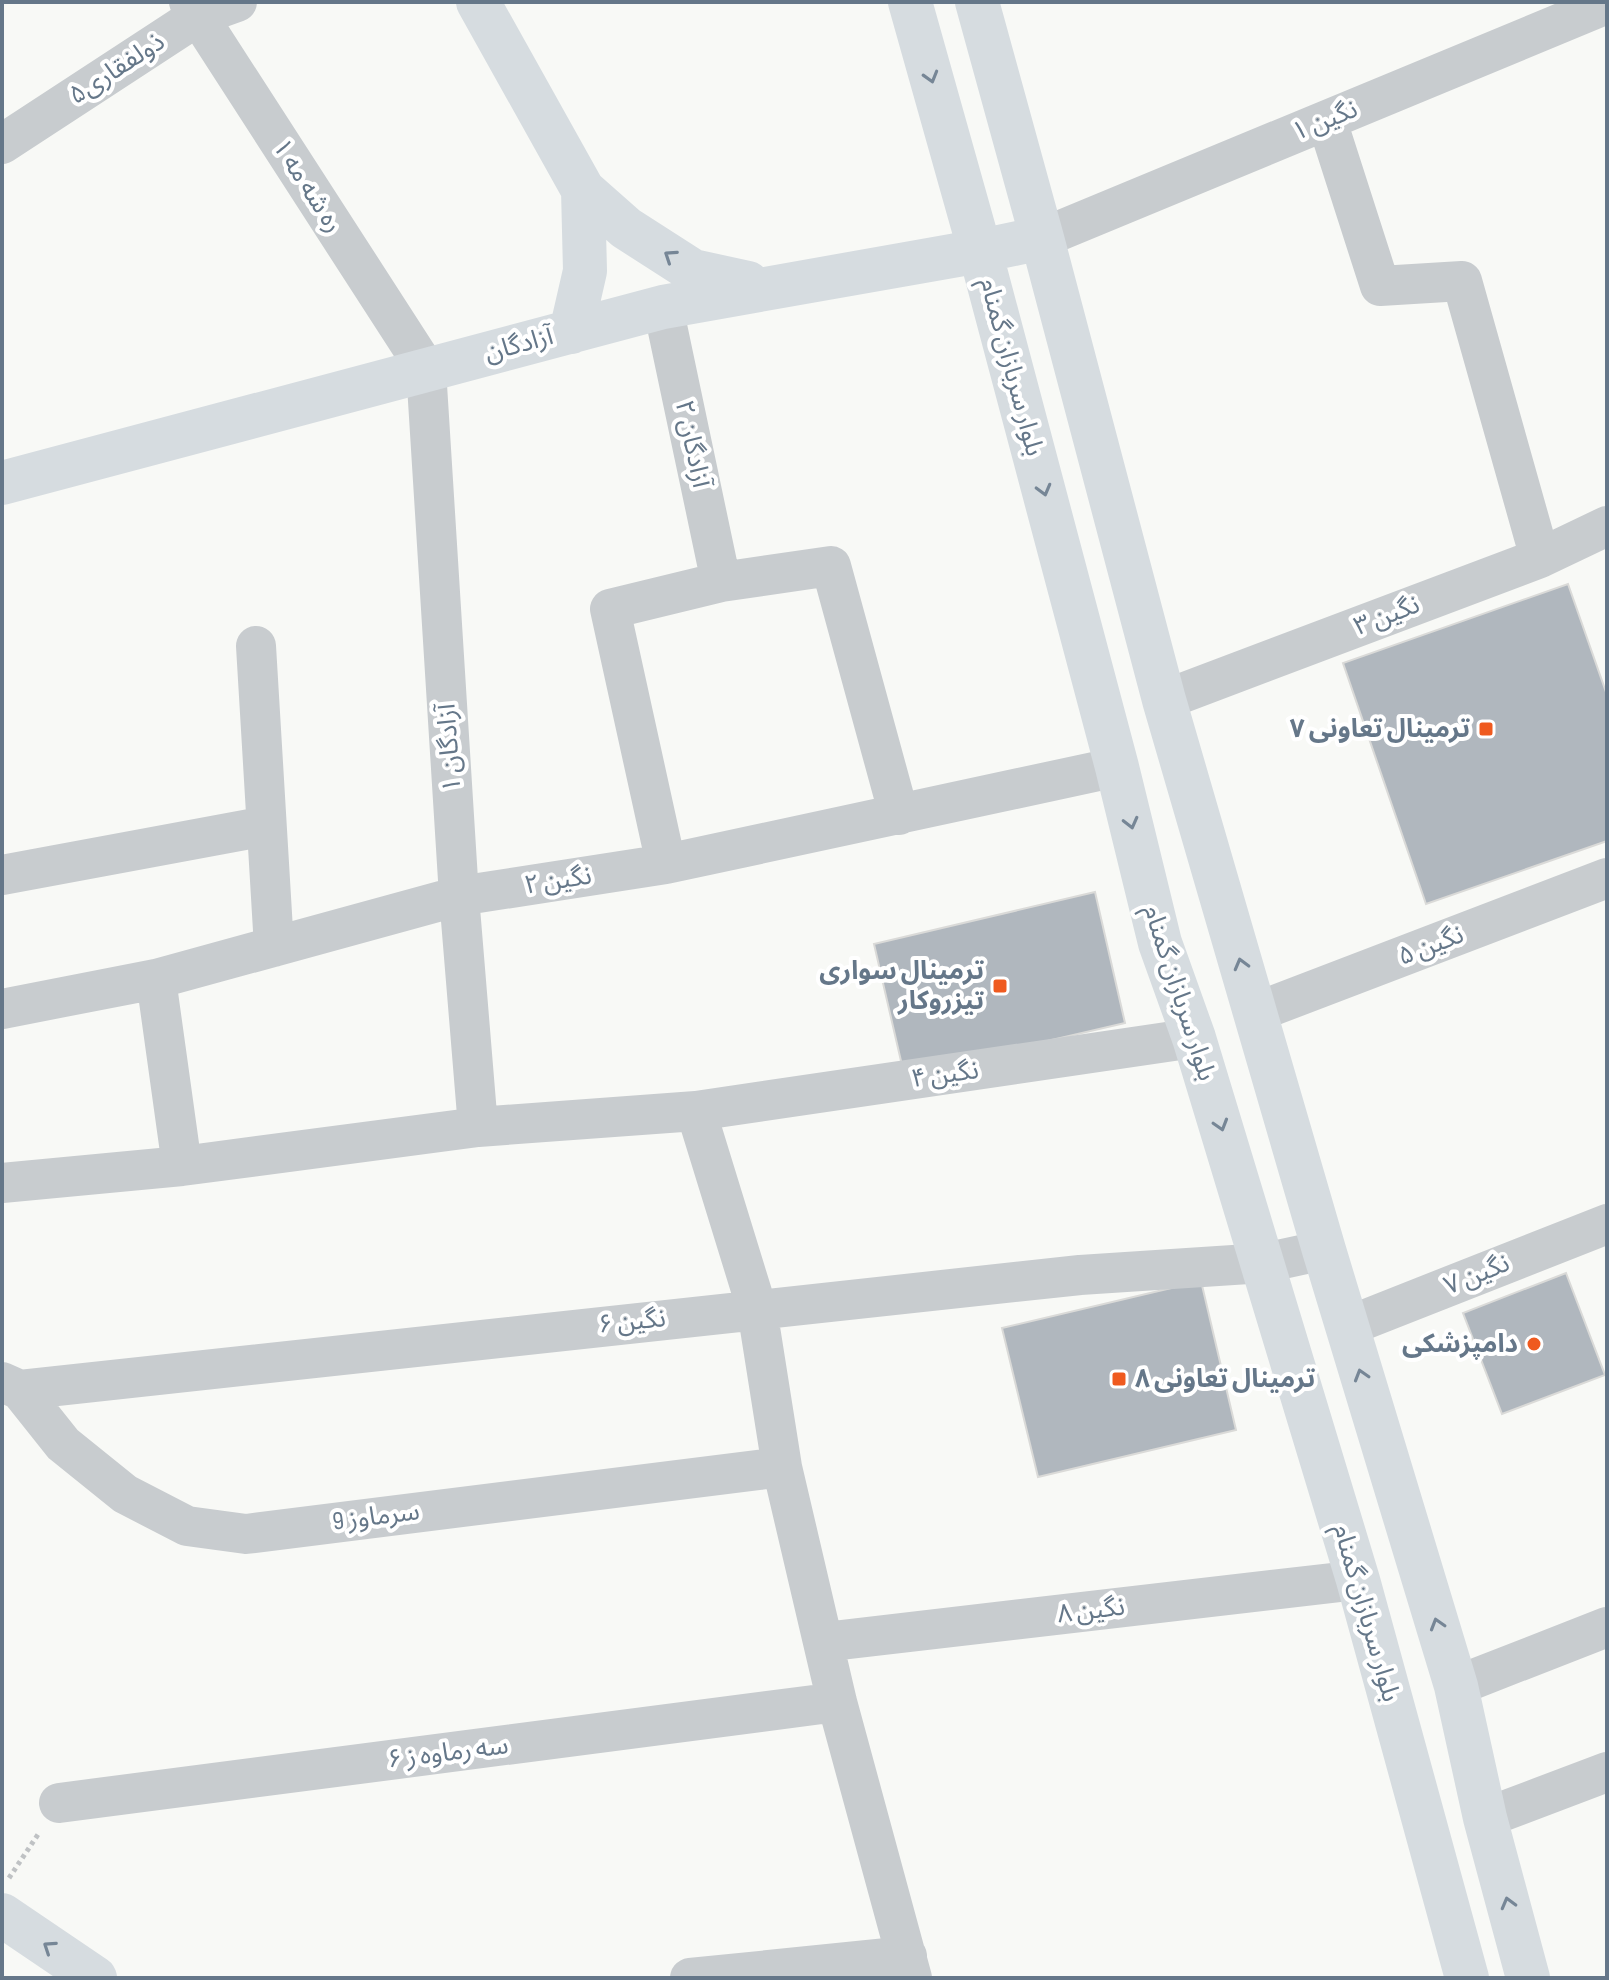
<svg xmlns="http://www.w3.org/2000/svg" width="1609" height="1980" font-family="'Sofia Sans Condensed','Noto Sans Arabic',sans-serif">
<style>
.building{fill:#b0b7be;stroke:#dadad8;stroke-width:2}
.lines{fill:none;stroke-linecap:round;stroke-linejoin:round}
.path{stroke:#bfc2c4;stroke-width:5;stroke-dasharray:4 4;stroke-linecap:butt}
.minor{stroke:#c8cccf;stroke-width:40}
.secondary{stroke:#d6dce0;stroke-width:44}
.primary{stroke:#d6dce0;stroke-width:44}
.oneway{stroke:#768696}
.poi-dot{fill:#ef5a1f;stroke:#fff;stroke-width:3}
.labels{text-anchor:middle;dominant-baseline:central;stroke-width:8;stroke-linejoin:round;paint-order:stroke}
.street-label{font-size:26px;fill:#657789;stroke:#fff}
.poi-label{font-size:26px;font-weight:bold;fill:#657789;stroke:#fff;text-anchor:end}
</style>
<rect width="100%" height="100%" fill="#f8f9f6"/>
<!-- building -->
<path class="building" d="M 1568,584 L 1607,695 L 1607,841 L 1426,904 L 1343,663 Z
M 1095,892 L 1125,1023 L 904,1074 L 874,944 Z
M 1566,1273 L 1605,1375 L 1502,1414 L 1463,1313 Z
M 1201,1281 L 1236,1430 L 1038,1477 L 1002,1328 Z"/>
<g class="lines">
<!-- path -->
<path class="path" d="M 9,1878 L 39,1833"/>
<!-- minor -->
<path class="minor" d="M 189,2 L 426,369 L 459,896 L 478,1127
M 1327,121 L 1380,286 L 1462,281 L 1540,558
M 2,144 L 198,16 L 237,2
M 1042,238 L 1607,4
M 663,307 L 721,582
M 256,646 L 274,947
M 1164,700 L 1540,558 L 1607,526
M 666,864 L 610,609 L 721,582 L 831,566 L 899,815
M 2,875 L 266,826
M 156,979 L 182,1166
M 2,1009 L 156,979 L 459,896 L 666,864 L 1117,767
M 1254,1013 L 1607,878
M 696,1111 L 1194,1038
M 2,1183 L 182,1166 L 478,1127 L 696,1111 L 757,1309 L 782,1467 L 837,1702 L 912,1978
M 1346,1327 L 1607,1224
M 2,1382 L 20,1390 L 1080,1275 L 1264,1263 L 1324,1250
M 20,1390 L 63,1444 L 125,1494 L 187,1526 L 246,1534 L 782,1467
M 824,1642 L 1358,1580
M 1456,1686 L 1607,1627
M 59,1803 L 837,1702
M 1485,1818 L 1607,1772
M 690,1978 L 907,1956"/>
<!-- secondary -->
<path class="secondary" d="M 478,2 L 583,190 L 626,228 L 693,271 L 748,283
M 910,2 L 980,251 L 1117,767 L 1160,943 L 1194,1038 L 1358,1580 L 1467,1978
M 977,2 L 1042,238 L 1164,700 L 1324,1250 L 1456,1686 L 1485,1818 L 1528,1978
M 571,332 L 585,271 L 583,190
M 2,483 L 663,307 L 980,251 L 1042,238"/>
<!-- primary -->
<path class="primary" d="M 2,1915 L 95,1978"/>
</g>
<!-- one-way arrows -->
<defs><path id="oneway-chevron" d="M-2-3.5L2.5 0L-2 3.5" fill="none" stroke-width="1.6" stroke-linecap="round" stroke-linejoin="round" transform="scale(2)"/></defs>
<g class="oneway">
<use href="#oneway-chevron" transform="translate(931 77) rotate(74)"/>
<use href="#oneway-chevron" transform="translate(670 256) rotate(-146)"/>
<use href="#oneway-chevron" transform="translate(1044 490) rotate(75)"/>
<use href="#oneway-chevron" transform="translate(1131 823) rotate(76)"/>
<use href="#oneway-chevron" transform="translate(1241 964) rotate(-105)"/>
<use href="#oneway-chevron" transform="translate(1221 1125) rotate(73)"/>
<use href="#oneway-chevron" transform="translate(1361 1375) rotate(-107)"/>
<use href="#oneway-chevron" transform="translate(1437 1624) rotate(-107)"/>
<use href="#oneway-chevron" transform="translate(1508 1903) rotate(-105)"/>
<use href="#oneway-chevron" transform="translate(49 1947) rotate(-146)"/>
</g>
<!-- markers -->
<g class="poi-dot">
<rect x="1478" y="721" width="16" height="16" rx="4"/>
<rect x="992" y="978" width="16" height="16" rx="4"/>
<circle cx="1534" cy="1344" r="8"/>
<rect x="1111" y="1371" width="16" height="16" rx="4"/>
</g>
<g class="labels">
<!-- street labels -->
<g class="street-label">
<text transform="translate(117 69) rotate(-33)">ذولفقاری۵</text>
<text transform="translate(1325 121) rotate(-22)">نگین ۱</text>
<text transform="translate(307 186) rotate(57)">ره شه مه ۱</text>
<text transform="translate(519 345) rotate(-15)">آزادگان</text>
<text transform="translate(1011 367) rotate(75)">بلوار سربازان گمنام</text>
<text transform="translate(692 444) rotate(78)">آزادگان ۲</text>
<text transform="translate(1387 616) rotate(-21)">نگین ۳</text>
<text transform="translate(450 748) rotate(-94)">آزادگان ۱</text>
<text transform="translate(558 881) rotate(-9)">نگین ۲</text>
<text transform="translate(1431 946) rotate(-21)">نگین ۵</text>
<text transform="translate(1179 993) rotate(72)">بلوار سربازان گمنام</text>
<text transform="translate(945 1075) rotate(-8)">نگین ۴</text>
<text transform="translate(1477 1275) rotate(-22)">نگین ۷</text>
<text transform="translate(632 1322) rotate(-6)">نگین ۶</text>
<text transform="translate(376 1517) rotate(-7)">سرماوز 9</text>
<text transform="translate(1091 1611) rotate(-7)">نگین ۸</text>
<text transform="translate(1366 1613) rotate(74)">بلوار سربازان گمنام</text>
<text transform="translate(448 1753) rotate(-7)">سه رماوه ز ۶</text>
</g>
<!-- poi labels -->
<g class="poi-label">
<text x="1470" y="729">ترمینال تعاونی ۷</text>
<text x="984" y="971">ترمینال سواری<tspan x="984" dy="30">تیزروکار</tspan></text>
<text x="1518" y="1344">دامپزشکی</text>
<text x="1135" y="1379" text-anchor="start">ترمینال تعاونی ۸</text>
</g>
</g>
<!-- border -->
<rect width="1609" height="1980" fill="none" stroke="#657789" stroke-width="8"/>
</svg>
